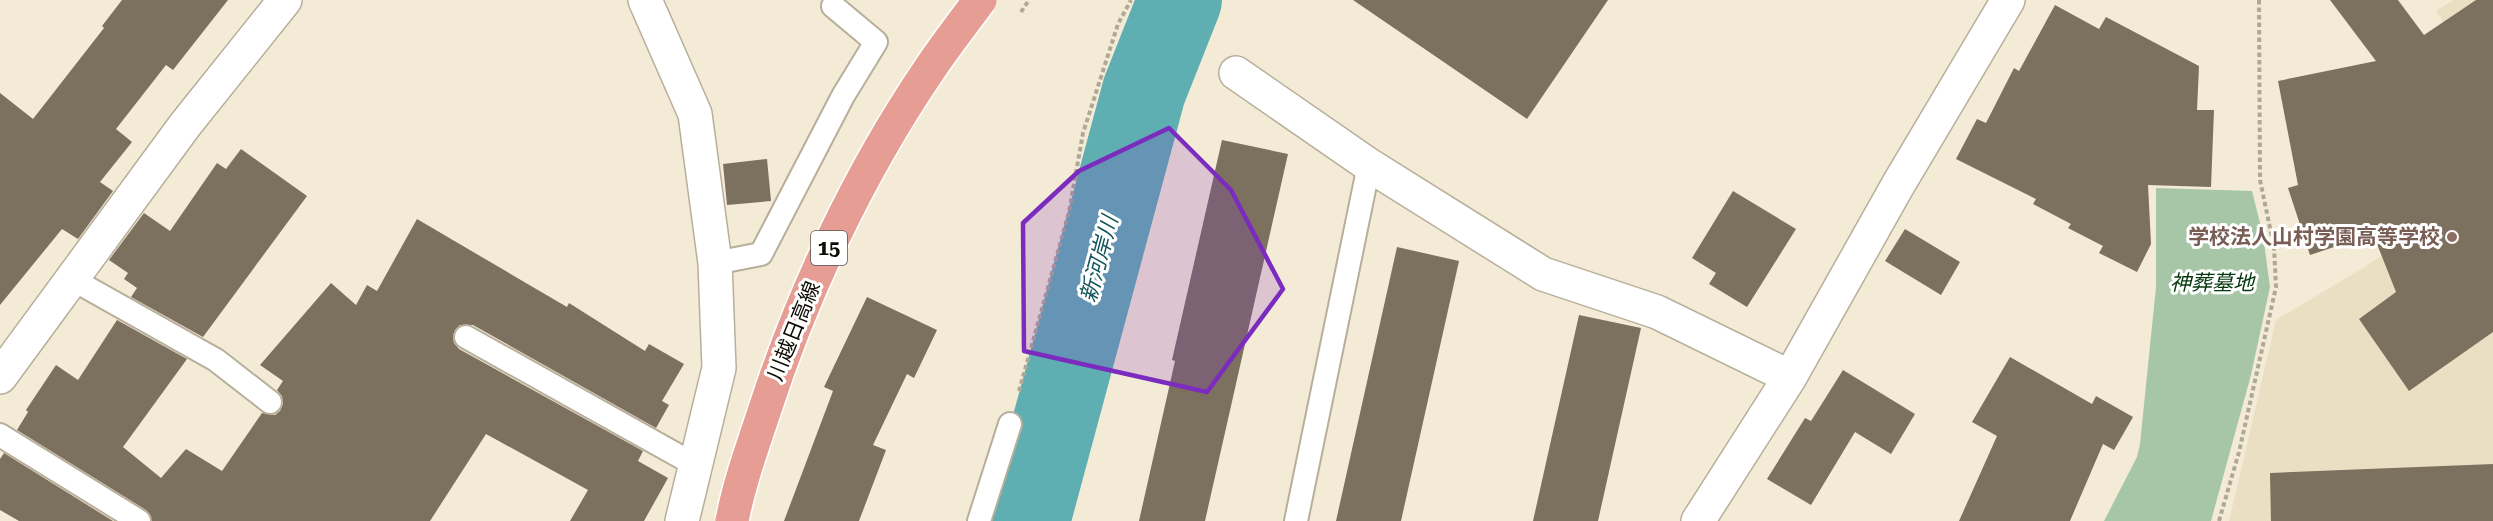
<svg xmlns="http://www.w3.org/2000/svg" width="2493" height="521" font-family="'Roboto Serif','Noto Sans JP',serif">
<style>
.built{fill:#eadfc3}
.green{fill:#a7c6a7}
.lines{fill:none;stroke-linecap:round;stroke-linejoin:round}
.river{stroke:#5faeb2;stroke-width:84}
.building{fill:#7c705f}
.service-casing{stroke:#b7af9b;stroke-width:26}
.minor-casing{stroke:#b7af9b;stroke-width:36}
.path{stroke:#afa897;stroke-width:4;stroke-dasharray:4.5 3;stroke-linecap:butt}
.service{stroke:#fff;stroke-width:22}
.minor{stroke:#fff;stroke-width:33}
.primary-bridge-casing{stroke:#fff;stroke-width:36;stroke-linecap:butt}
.primary-bridge{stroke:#e69d93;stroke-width:33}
.marked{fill:#7b2cbf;fill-opacity:0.2;stroke:#7b2cbf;stroke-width:4.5;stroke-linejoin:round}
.education-dot{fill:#8d6e63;stroke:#fff;stroke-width:2}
.labels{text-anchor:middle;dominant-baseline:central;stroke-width:6;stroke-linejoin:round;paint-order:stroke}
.shield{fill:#fff;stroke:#565450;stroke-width:1.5}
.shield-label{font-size:20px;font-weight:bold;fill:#0e0b05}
.education-label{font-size:21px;font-weight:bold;fill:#785e54;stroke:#fff;text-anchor:end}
.park-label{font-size:21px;font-style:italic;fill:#03370d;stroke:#fff}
.street-label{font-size:21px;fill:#0e0b05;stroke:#fff}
.water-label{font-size:22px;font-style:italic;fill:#12575b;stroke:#fff}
</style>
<rect width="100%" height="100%" fill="#f4ebd6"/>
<!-- built -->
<path class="built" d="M 2453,0 L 2493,0 L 2493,521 L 2229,521 L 2276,320 L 2363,268 L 2457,205 L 2489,87 L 2436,11 Z"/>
<!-- green -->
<path class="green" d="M 2156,188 L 2252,191 L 2263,235 L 2270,287 L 2251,375 L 2211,521 L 2104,521 L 2137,457 L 2140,444 L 2156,287 Z"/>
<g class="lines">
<!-- river -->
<path class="river" d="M 1028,521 L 1144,91 L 1180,0"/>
</g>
<!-- building -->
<path class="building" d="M 122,0 L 228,0 L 173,70 L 166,65 L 116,129 L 132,142 L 100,182 L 113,191 L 78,239 L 62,229 L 0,305 L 0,93 L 33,119 L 104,28 L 102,26 Z
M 1353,0 L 1608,0 L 1527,119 Z
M 2330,0 L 2398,0 L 2424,35 L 2476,0 L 2493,0 L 2493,332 L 2409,391 L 2359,319 L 2396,292 L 2373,234 L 2310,255 L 2288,188 L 2298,185 L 2278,81 L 2376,61 Z
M 2055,5 L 2099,29 L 2106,17 L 2199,66 L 2197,110 L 2214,110 L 2211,187 L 2148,185 L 2151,244 L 2137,272 L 2099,253 L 2103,246 L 2068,228 L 2071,224 L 2033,204 L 2036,199 L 1956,159 L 1977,119 L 1986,123 L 2014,68 L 2019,71 Z
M 1222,140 L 1288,154 L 1205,521 L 1139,521 L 1175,361 L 1172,360 Z
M 241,149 L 307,196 L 203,337 L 131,297 L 137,288 L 124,279 L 128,273 L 109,260 L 144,213 L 170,231 L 217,163 L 226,169 Z
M 767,159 L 771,201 L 727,205 L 723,164 Z
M 1733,191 L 1796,229 L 1747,307 L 1709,284 L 1716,273 L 1692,258 Z
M 417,219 L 567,307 L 569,303 L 645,351 L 649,344 L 684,364 L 662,401 L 669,405 L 656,428 L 473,325 L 460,325 L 455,330 L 453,337 L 454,343 L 459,349 L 643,451 L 638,461 L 668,478 L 644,521 L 570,521 L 588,490 L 486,434 L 430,521 L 152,521 L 146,510 L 17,430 L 28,412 L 26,410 L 56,365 L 78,380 L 117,320 L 187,359 L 123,447 L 161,478 L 186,449 L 222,471 L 262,413 L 275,415 L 280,411 L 283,404 L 282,396 L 277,390 L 283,381 L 260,365 L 331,283 L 356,305 L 367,285 L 377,291 Z
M 1905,229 L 1960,262 L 1941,295 L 1885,261 Z
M 1397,247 L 1459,261 L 1401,521 L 1336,521 Z
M 867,297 L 937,330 L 914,378 L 907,374 L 873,445 L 886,450 L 859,521 L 784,521 L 833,391 L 824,387 Z
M 1579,315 L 1641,328 L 1598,521 L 1533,521 Z
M 2010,357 L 2092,404 L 2096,396 L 2133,417 L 2114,450 L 2103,444 L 2070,521 L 1959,521 L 1997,436 L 1972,422 Z
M 1843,370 L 1915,414 L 1891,454 L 1855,432 L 1811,505 L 1767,479 L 1805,418 L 1811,421 Z
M 4,453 L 113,521 L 19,521 L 0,510 L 0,459 Z
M 2493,464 L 2493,521 L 2271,521 L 2270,473 Z"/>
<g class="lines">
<defs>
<path id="service" d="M 715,263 L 761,254 L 843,96 L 876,42 L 833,6
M 72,279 L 216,360 L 270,402
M 466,337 L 695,465
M 0,435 L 139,521
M 979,521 L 1010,424
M 1296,521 L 1369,165"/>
<path id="minor" d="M 645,0 L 695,114 L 715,263 L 719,368 L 682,521
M 1236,73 L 1369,165 L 1543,274 L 1657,312 L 1790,377
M 0,377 L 185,125 L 285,0
M 1698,521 L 1790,377 L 1898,185 L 2008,0"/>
</defs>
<!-- service casing -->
<use href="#service" class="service-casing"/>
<!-- minor casing -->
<use href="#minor" class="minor-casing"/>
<!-- path -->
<path class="path" d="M 1021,12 L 1029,0
M 1019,391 L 1069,212 L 1083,133 L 1118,24 L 1131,0
M 2219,521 L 2239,452 L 2276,287 L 2274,247 L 2260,180 L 2259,0"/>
<!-- service -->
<use href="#service" class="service"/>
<!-- minor -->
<use href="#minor" class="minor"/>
<defs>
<path id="primary-bridge" d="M 732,521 C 739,484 752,448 764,412 C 802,294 859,173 929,70 C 945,46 963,23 980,0"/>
</defs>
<!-- primary-bridge casing -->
<use href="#primary-bridge" class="primary-bridge-casing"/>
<!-- primary-bridge -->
<use href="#primary-bridge" class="primary-bridge"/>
</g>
<!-- marked area -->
<path class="marked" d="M 1169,128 L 1231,190 L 1283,289 L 1207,392 L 1024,351 L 1023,223 L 1079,171 Z"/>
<!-- markers -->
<circle class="education-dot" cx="2452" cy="237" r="6"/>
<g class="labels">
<!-- shield labels -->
<rect class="shield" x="811" y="231" width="36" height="34" rx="4.5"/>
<g class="shield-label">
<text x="829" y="248">15</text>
</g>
<!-- education labels -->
<g class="education-label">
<text x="2440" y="237">学校法人山村学園高等学校</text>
</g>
<!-- park labels -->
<g class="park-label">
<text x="2212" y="283">神葬墓地</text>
</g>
<!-- street labels -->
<g class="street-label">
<text transform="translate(794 331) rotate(-68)">川越日高線</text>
</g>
<!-- water labels -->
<g class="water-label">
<text transform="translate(1099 259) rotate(-75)">新河岸川</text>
</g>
</g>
</svg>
